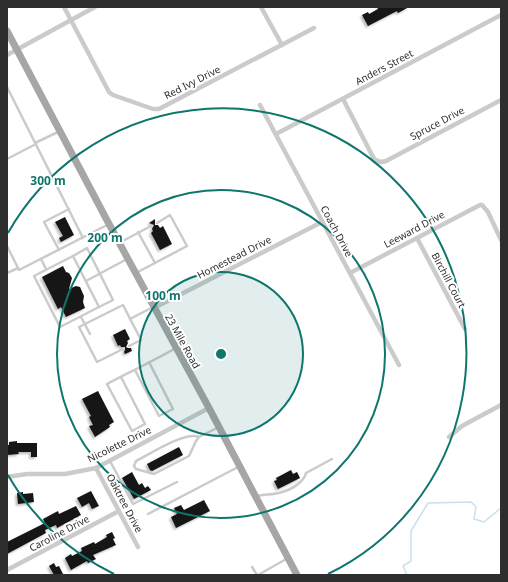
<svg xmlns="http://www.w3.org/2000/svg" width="508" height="582" font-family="'Noto Sans',sans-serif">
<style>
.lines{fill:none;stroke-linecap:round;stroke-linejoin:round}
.stream{stroke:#c6e2ee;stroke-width:1.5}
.building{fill:#151515;filter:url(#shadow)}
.service{stroke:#cbcbcb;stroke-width:2.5}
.minor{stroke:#cbcbcb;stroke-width:4.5}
.primary{stroke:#a6a6a6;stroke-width:7}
.ring{fill:none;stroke:#0f766e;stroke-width:2}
.labels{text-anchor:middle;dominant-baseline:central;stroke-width:4;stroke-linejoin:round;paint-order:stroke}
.street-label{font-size:10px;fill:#2e2e2e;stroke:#fff}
.centre{fill:#0f766e;stroke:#fff;stroke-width:2}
.ring-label{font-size:12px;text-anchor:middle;font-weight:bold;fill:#0f766e;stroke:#fff;stroke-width:4;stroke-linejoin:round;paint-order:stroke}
</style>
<defs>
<filter id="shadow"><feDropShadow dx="-2" dy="2" stdDeviation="1" flood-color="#0004"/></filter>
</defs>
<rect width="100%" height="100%" fill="#fff"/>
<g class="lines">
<polyline class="stream" points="407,575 403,566 411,561 411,531 428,503 471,502 476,507 474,519 484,522 501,508"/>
</g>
<g class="building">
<polygon points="377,7 409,7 398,13 397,11 368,26 362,15 368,12 369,14 378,9"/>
<polygon points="65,217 74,235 61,242 59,238 63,236 55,222"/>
<polygon points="155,219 155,225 158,225 160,228 163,226 172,244 160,250 151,233 153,231 152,229 154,225 149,223"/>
<polygon points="63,266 66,272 69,273 72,278 69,289 76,286 80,287 84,296 83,302 85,308 66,317 61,307 58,309 42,277"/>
<polygon points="125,329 130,339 127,341 128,343 126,347 128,348 131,348 132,351 125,354 124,352 125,350 125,347 121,347 120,345 118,346 113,335"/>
<polygon points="98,391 114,422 109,425 110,427 95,437 89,426 93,425 89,417 91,416 82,399"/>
<polygon points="17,441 17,443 37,443 37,457 31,457 31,452 18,452 19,454 7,455 7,445 9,445 9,442"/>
<polygon points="179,447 183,455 152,471 150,470 147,464"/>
<polygon points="291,470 293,474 297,472 300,478 278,489 274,481 277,480 276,478"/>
<polygon points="132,472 139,485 142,483 145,488 148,486 151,490 134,499 122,478"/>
<polygon points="91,491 99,506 92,509 89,503 82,507 77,498"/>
<polygon points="23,492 23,494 33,493 34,502 18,504 17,493"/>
<polygon points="204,500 210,511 176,528 171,517 177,514 174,508 181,505 184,510"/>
<polygon points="76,506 81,515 57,528 56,525 45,530 46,533 7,554 7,542 45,523 43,519 58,511 59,514"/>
<polygon points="112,532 115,538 113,539 116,545 93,555 96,559 88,563 87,561 71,570 65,558 71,554 72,556 82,551 81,548 94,542 95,544 107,537 106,535"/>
<polygon points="54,563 56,567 59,566 63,574 60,575 54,575 49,566"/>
</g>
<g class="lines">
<g class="service">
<polyline points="7,87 83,238"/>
<polyline points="35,143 58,132"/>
<polyline points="7,159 36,144"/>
<polyline points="138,232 155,263"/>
<polyline points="119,243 151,226"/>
<polyline points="7,246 19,270 109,224"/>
<polyline points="59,250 44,222 69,209"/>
<polygon points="73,256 99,307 60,327 34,276"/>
<polyline points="73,256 87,248 113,300 99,307"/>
<polyline points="41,259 46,269"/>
<polyline points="7,273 18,268"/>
<polyline points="136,273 187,246 170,215 157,223"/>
<polyline points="86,281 127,259"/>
<polyline points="81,317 90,334"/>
<polyline points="130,319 153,307"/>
<polyline points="123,349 97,362 79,327 123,305 141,340 129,346"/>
<polyline points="135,370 159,416 173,409 149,362"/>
<path d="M121 377 145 424 132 431 107 384C130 372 153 361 176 348"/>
<path d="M199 437 196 441 189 456 154 474 136 469 134 466 136 461C150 454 185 431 199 437L219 427"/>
<polyline points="110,461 133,504 177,482"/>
<path d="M257 496C265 494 275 495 282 492 291 490 304 482 306 473L332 459"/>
<polyline points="148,514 240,466"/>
<polyline points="252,567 257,575"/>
<polyline points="258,575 288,558"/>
</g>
<g class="minor">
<polyline points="64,7 109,92 113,95 153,109 159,109 314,28"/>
<polyline points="261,7 282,45"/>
<polyline points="7,55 95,7"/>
<path d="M343 99 373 157C376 162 380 163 386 161L501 100"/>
<polyline points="260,105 399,365"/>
<polyline points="276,134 501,15"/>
<polyline points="417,238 465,329"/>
<polyline points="350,273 480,205 482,205 488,212 501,240"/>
<polyline points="154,308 322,222"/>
<polyline points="449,437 462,426 501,405"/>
<polyline points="96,468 138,547"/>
<polyline points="7,477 27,474 65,474 96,468 209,408"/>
<polyline points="7,570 119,511"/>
</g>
<polyline class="primary" points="7,31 109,224 209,408 297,575"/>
</g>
<circle cx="221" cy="354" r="82" fill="#0f766e" fill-opacity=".12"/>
<g class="ring">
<circle cx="221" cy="354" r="82"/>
<circle cx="221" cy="354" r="164"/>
<path d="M114 574A245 245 0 0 1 8 475M8 233A245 245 0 1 1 328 574"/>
</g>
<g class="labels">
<g class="street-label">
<text transform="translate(384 67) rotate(-28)">Anders Street</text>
<text transform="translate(192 82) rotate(-27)">Red Ivy Drive</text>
<text transform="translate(437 123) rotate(-28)">Spruce Drive</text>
<text transform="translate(414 229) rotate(-28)">Leeward Drive</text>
<text transform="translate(337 231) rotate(62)">Coach Drive</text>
<text transform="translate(234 257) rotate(-27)">Homestead Drive</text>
<text transform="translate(449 280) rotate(62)">Birchill Court</text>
<text transform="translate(183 341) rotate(61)">23 Mile Road</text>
<text transform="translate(119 444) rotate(-26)">Nicolette Drive</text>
<text transform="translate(125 503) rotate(62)">Oaktree Drive</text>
<text transform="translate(59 533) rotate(-28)">Caroline Drive</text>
</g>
</g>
<circle cx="221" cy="354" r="6" class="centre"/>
<g class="ring-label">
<text x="48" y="185">300 m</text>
<text x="105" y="242">200 m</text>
<text x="163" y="300">100 m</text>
</g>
<rect width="508" height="582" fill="none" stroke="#2e2e2e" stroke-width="16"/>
</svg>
